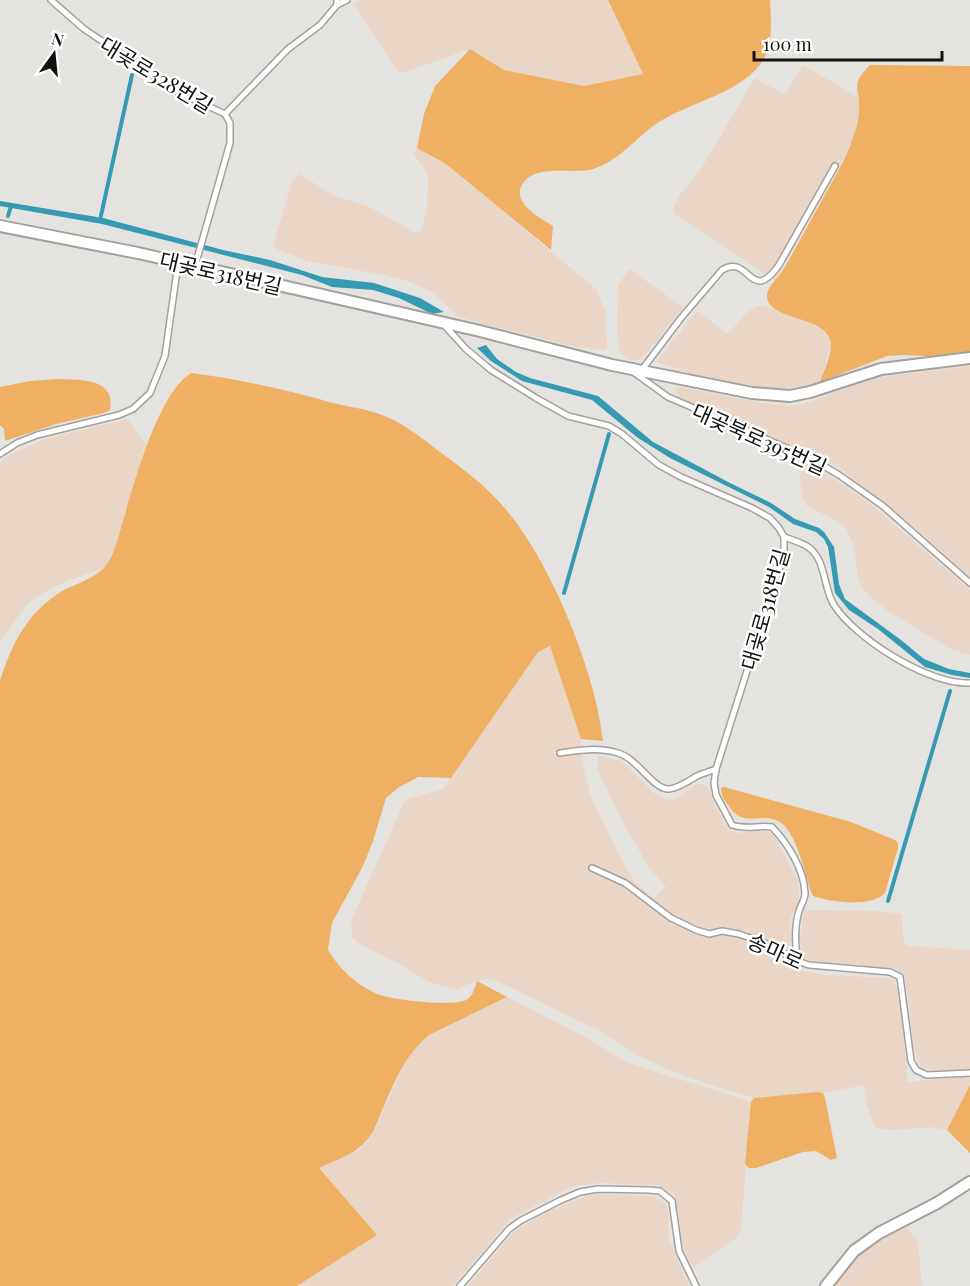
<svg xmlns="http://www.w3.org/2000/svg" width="970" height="1286" font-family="'Playfair Display','Noto Sans KR',serif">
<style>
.industrial{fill:#e9d6c6}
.green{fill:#f0b063}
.water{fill:#369bb2}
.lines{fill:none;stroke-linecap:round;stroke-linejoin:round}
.stream{stroke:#369bb2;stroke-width:4}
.lane-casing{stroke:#a3a09e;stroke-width:8}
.street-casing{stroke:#a3a09e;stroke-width:14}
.lane{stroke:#fff;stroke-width:5}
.street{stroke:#fff;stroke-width:10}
.labels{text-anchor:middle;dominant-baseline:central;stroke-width:5;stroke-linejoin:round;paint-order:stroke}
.street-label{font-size:21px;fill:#131211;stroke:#fff}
</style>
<rect width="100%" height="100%" fill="#e5e3e0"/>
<g class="industrial">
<polygon points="360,0 608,0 644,74 584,86 504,70 470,49 399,74 354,4"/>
<polygon points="803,65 858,97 860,110 855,130 846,154 775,281 674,213 673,208 681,193 701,169 755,78 785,95"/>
<polygon points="417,148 446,164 596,289 605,312 607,346 605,350 573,346 469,320 456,315 435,294 410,282 384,275 307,261 276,249 274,243 292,181 300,174 334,196 368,206 415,233 421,231 427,207 428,181 426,171 413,153"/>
<polygon points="629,269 683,307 650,349 642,358 635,361 629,360 622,355 619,348 617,335 618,285"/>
<polygon points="757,306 765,306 807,321 826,332 831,344 820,382 804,388 769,389 693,374 656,362 697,311 728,334 747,312"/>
<polygon points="970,366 970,578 919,531 842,470 822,458 696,405 679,397 676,392 676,389 680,387 756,402 790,406 803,404 876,378"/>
<polygon points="127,419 146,444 116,545 104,568 62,583 36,597 25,607 0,642 0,463 10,455 45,439"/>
<polygon points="801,460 820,470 868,502 970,590 970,655 952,650 891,613 871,598 862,588 858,577 854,546 846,528 836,520 807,506 803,499 798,465"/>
<polygon points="550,646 581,739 582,762 591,797 619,855 635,882 653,899 666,887 648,866 623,822 598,771 598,756 622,761 654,793 667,800 673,800 697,784 703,784 708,788 722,819 729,830 739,833 763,831 769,832 774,836 797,878 799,893 798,902 790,920 791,964 804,971 824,975 888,978 895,981 900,1006 908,1082 965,1076 970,1077 970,1085 947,1130 930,1127 894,1130 875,1128 867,1105 864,1085 823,1093 754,1098 705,1083 672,1071 639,1056 598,1030 499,982 487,979 477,981 456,989 429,982 399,964 358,943 352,937 351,921 405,800 443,789 538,652"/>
<polygon points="804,910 878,911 902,914 903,936 905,943 910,946 970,950 970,1069 936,1071 920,1067 914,1049 905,977 902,973 892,968 826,963 803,959 800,939"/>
<polygon points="507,997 589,1039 626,1062 751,1102 741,1230 736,1238 693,1268 684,1252 675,1195 659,1185 599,1183 574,1186 510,1219 463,1275 451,1286 297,1286 377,1235 319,1168 358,1151 367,1141 374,1132 406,1060 420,1042 429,1035"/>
<polygon points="599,1194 651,1196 664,1202 668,1208 669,1240 689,1286 468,1286 509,1237 519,1228 549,1211 586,1196"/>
<polygon points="906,1227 918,1241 922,1286 832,1286 856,1257 870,1246"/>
</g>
<g class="green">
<path d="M608 0H770C771 14 772 32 769 46 758 90 693 100 659 122 637 136 620 161 593 169 573 175 537 163 523 183 510 203 540 218 553 226L551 250 446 164 417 148 424 114 435 86 470 49 504 70 584 86 643 74Z"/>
<path d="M870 65 970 66V352L939 357 907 355 887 356 820 382C824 370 832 355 831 343 827 315 769 321 767 297 766 288 778 278 783 270 796 248 808 225 821 202 832 181 846 160 853 137 856 129 859 119 859 110 861 87 848 87 870 65Z"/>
<path d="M191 373C239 379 286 390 333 403 349 407 367 409 382 415 402 422 419 436 436 449 459 466 483 483 502 505 549 557 596 672 603 741L581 739 550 646 538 652 451 778 418 777 398 788 386 798 373 841 363 866 332 923 328 950C339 968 355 984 375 993 388 1000 453 1007 466 1000 473 996 475 988 477 981L507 997 429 1035C400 1058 388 1099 373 1132 357 1155 344 1156 319 1168L377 1235 297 1286H0V681C12 643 28 611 64 590 75 585 97 576 104 568 114 557 119 534 123 521 134 484 158 393 191 373Z"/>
<path d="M57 379C79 380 116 377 110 410L104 413 56 424 5 441 4 429 0 425V387L30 381Z"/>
<path d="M724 787 851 822 895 840 898 843V848L885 893C871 908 831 902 813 896 804 876 798 831 778 821 758 812 744 829 728 805 724 800 721 795 721 788Z"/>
<polygon points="970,1085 970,1153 947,1130"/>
<polygon points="817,1092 823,1093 825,1098 837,1158 831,1160 816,1151 803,1152 756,1168 749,1168 745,1164 751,1102 754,1098"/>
</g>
<g class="water">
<polygon points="0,201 103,218 223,250 270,260 322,277 374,283 420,298 444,312 432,314 399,298 373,290 332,287 302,275 102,224 0,206"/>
<polygon points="486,345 497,359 516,372 530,378 598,396 653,442 730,483 771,503 795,519 819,528 824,532 834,547 839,584 845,599 901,640 924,659 949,669 970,673 970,678 952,675 925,667 878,629 849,610 835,593 828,547 824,539 816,532 793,524 769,507 670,458 638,438 592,400 522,381 491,361 477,348"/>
</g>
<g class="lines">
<g class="stream">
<polyline points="8,216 11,206"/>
<polyline points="100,220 132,75"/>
<polyline points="564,593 609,434"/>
<polyline points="888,901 950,691"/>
</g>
<g class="lane-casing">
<g id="lane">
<polyline points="51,0 84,29 180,93 225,114 230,123 230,143 195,266"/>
<polyline points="337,5 347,0"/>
<polyline points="225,114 288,49 320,25 337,5 337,0"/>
<path d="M445 326 466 349 491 370 536 398 568 416 609 426 622 434 659 465 681 477 752 508 770 518 779 528 784 537V554L716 769 714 783 716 795 732 825C746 830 758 825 772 827 788 844 804 869 805 893 805 901 799 907 798 915 794 930 796 946 797 961"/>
<polyline points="632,371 668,397 812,459 839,475 883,506 970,583"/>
<path d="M641 371 681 318 722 270C750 253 750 306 779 265L835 166"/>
<polyline points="0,454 17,443 37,435 119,415 133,409 150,393 165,356 178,263"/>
<path d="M784 537C791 539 798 542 805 545 827 557 822 586 834 605 856 639 929 685 970 683"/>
<path d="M560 753C581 750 605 746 625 756 639 763 655 790 669 789 680 788 689 780 699 775 704 773 711 771 716 769"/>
<polyline points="592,868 625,883 671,918 696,930 709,934 722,931 739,934 767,944 797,961 809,965 890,972 900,977 911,1061 916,1070 927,1075 970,1073"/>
<polyline points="460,1286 509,1229 520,1221 559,1201 580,1192 598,1189 649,1190 660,1191 672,1201 679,1251 696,1286"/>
</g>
</g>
<g class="street-casing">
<g id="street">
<polyline points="0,226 138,253 480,331 612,365 752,393 790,396 810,392 881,369 970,358"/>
<polyline points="826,1286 854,1251 879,1233 937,1203 970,1182"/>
</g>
</g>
<use href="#lane" class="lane"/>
<use href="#street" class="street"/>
</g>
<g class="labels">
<g class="street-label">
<text transform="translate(157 74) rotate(31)">대곶로328번길</text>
<text transform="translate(221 272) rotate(13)">대곶로318번길</text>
<text transform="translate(760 438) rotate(24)">대곶북로395번길</text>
<text transform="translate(764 609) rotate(-74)">대곶로318번길</text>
<text transform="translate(776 950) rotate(24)">송마로</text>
</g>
</g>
<g transform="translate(54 54) rotate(15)" stroke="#ffffff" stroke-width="4.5" paint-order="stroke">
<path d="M0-4.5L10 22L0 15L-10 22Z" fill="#131211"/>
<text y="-9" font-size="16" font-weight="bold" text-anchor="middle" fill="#131211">N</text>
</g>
<path d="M754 51v9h188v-9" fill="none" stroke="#131211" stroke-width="3"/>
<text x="763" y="51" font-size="18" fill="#131211" stroke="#ffffff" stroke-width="4.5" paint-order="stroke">100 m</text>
</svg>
